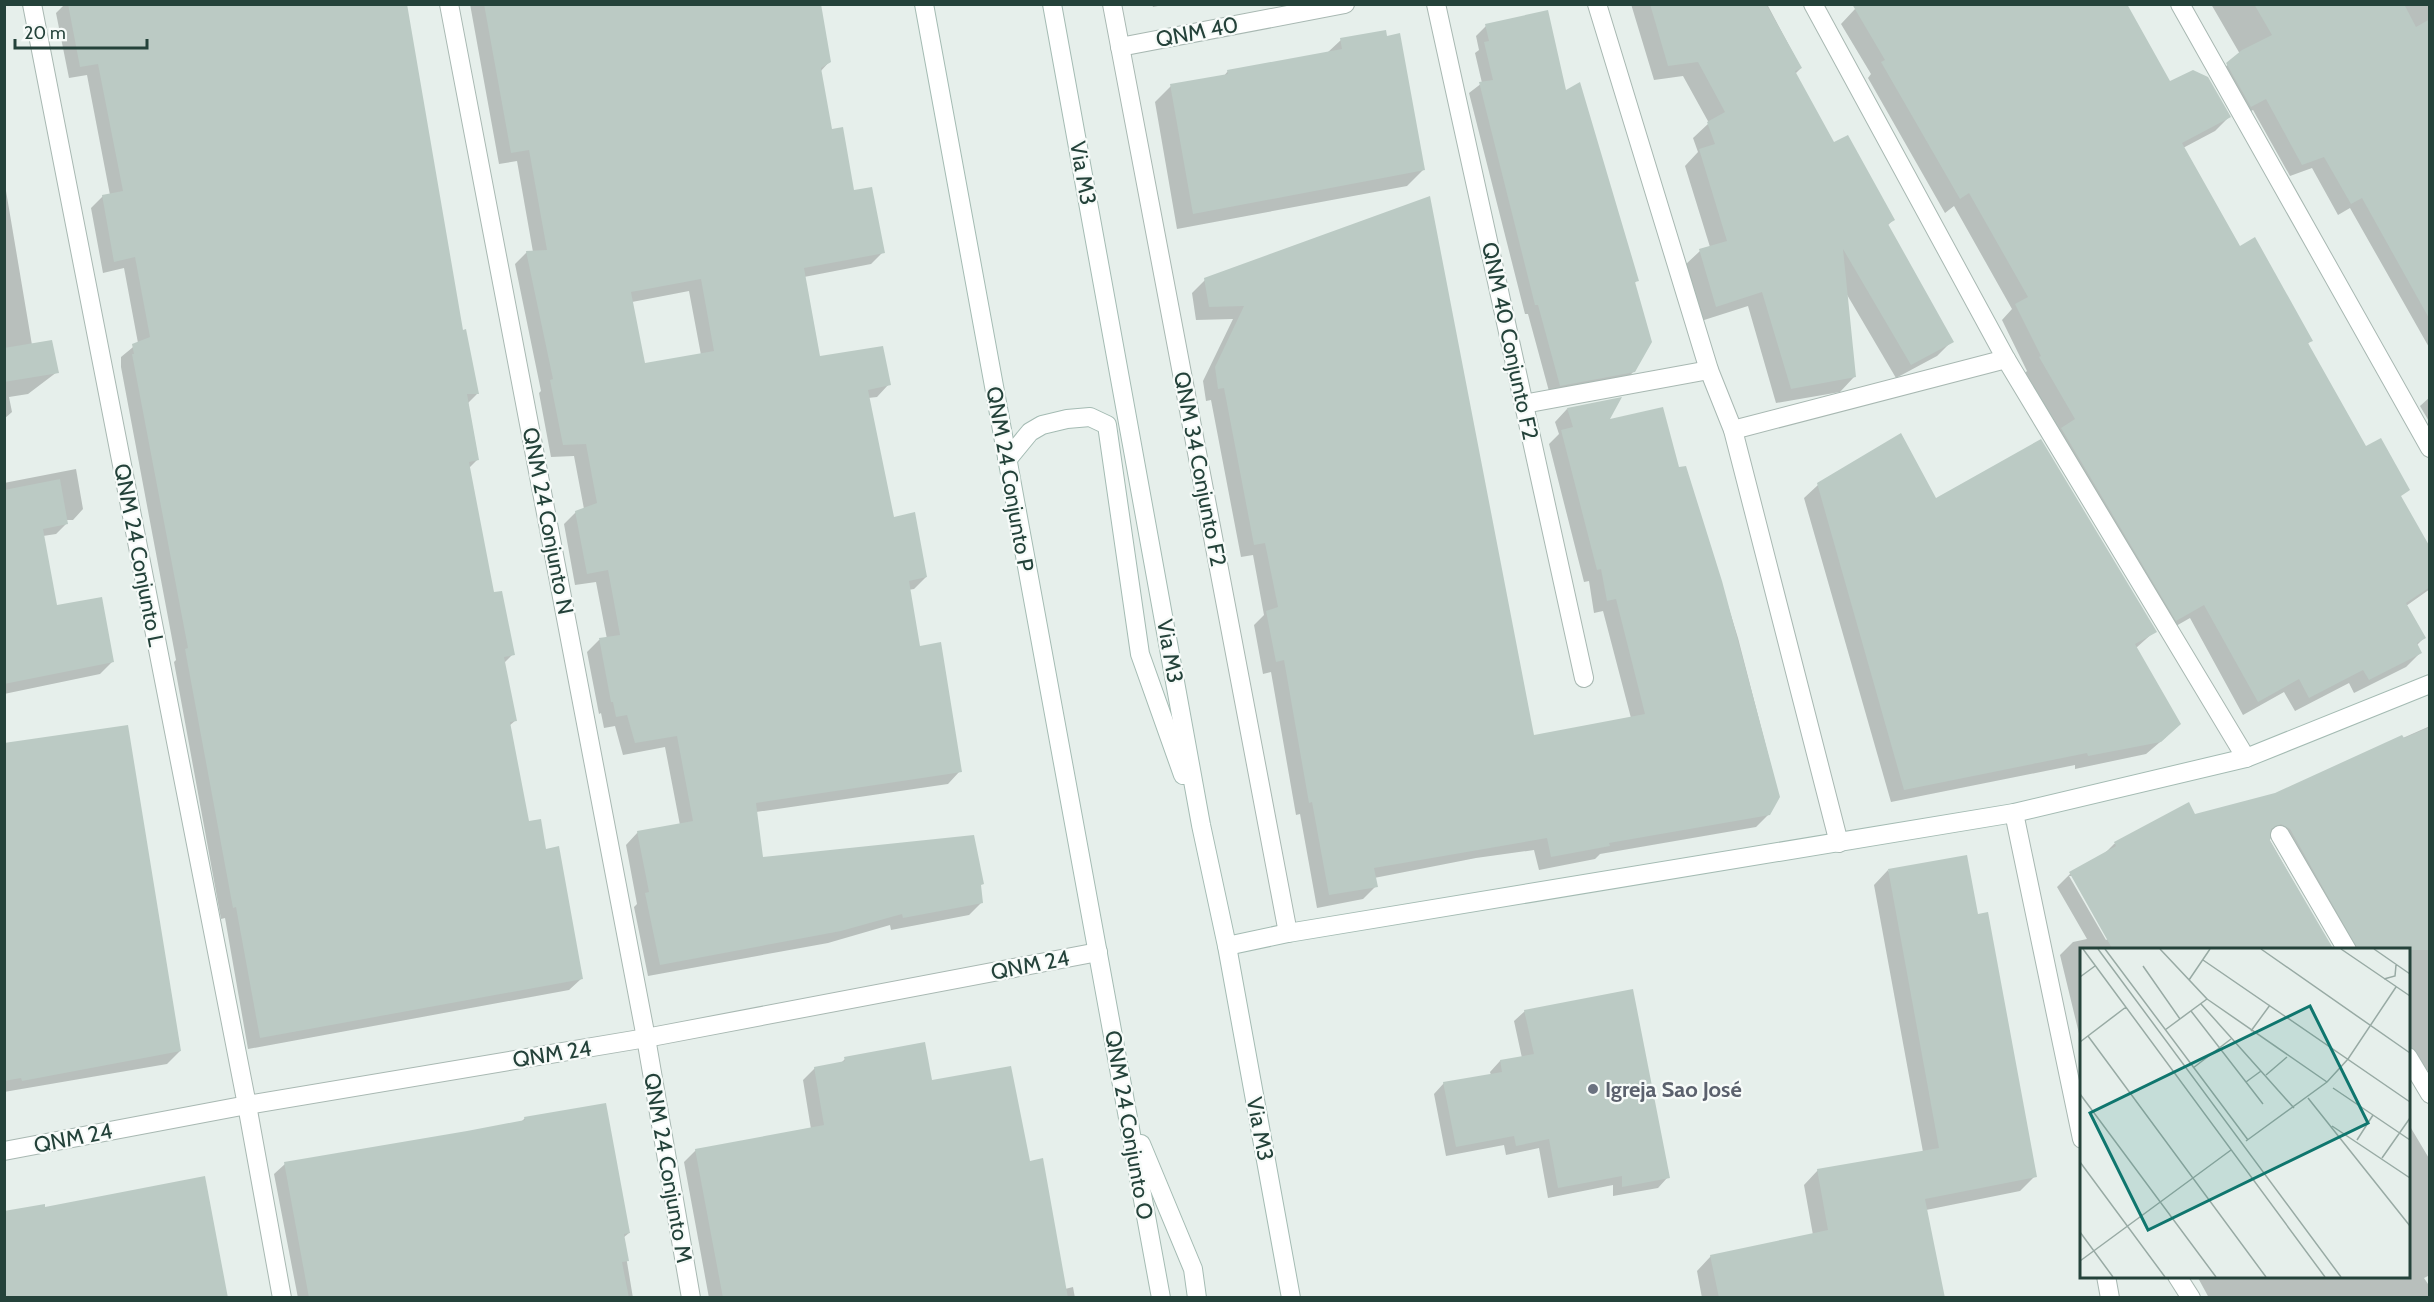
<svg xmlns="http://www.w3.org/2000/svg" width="2434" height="1302" font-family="Cabin,sans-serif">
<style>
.shadow{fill:#0003;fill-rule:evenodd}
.building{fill:#bbcac4;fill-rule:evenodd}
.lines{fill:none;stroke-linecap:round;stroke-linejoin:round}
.street-casing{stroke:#a8b8b2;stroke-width:20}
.secondary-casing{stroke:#a4bbb3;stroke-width:20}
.street{stroke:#fff;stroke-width:18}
.secondary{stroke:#fff;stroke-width:18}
.worship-dot{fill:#6b7280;stroke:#f7fbf9;stroke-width:2}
.labels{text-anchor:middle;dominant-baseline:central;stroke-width:4.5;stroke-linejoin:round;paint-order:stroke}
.street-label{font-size:22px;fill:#24423a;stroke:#f7fbf9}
.worship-label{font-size:22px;font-weight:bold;fill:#5b616d;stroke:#f7fbf9;text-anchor:start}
.inset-road{fill:none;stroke:#98aaa4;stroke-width:1.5}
.view{fill:#0f766e;fill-opacity:0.15;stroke:#0f766e;stroke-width:3}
.inset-edge{fill:none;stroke:#24423a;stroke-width:3}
</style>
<rect width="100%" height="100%" fill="#e6efeb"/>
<g class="shadow">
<polygon points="65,4 406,4 462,331 477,394 468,403 478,459 469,468 493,594 513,654 504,663 516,720 509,726 528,822 544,850 581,979 569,990 248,1049 225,918 221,919 174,662 176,660 121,367 121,357 138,343 124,268 103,273 91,208 103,196 110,195 87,75 69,78 56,13"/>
<path d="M470 4H820L830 61 820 72 830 130 853 192 883 252 871 264 804 277 819 358 889 384 877 397 868 398 893 519 926 577 914 589 908 590 918 648 960 771 948 784 756 812 762 859 979 886 981 903 969 915 891 930 890 925 828 943 648 976 634 907 637 904 626 845 638 832 680 825 665 747 623 755 615 726 604 728 601 713 599 714 587 652 599 640 607 639 596 582 575 585 564 524 576 512 584 509 574 456 551 457 539 393 541 391 515 264 527 252H533L517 161 499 164ZM689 291 701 355 643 365 632 302Z"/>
<polygon points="1152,4 1168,4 1153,7"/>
<polygon points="1631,4 1767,4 1801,68 1795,74 1834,144 1894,219 1887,226 1952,341 1937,356 1896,378 1846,293 1854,377 1840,392 1776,403 1748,306 1701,321 1685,265 1700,251 1710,247 1685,166 1698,152 1693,138 1709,123 1683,76 1654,80"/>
<polygon points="2211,4 2430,4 2430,349 2350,208 2338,215 2312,168 2290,176 2253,110 2239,117 2215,76 2240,54"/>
<polygon points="1855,9 2169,83 2229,117 2215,131 2183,148 2240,248 2311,340 2307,345 2365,448 2399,497 2430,569 2430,589 2406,606 2424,638 2416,646 2420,653 2406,667 2354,693 2349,683 2295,711 2284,692 2243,715 2190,618 2162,634 2059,431 2025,373 2027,371 2002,320 2012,309 1954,206 1945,213 1868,78 1871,74 1841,24"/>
<polygon points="1486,26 1565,93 1637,280 1634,284 1634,371 1624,382 1550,395 1528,314 1525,314 1469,93 1482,83 1475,53 1479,50 1476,36"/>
<polygon points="1341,40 1423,170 1407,186 1177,229 1155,102 1171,86 1223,77 1228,71 1327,53"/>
<polygon points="4,179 32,345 57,372 28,394 9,397 12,412 4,419"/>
<polygon points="1429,198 1532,737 1631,718 1603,611 1594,613 1589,581 1584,582 1549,444 1559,434 1555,422 1567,409 1607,421 1678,469 1685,467 1738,638 1779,797 1769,814 1756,827 1600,854 1595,859 1539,870 1534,850 1476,858 1374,878 1376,886 1363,899 1317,908 1300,814 1296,815 1271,672 1263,674 1254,625 1264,615 1253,555 1241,557 1211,400 1206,401 1203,381 1233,319 1196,320 1192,293 1205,280"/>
<polygon points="2430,397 2430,423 2420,406"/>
<polygon points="76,469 83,509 73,520 65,520 66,524 56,534 43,536 4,556 4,483"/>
<polygon points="1818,485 1935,500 2155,631 2136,648 2166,737 2146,754 2075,769 2075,765 1891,802 1804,498"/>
<polygon points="4,614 113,661 100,674 4,694"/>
<path d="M2430 726V1069L2413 1078 2408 1071V950H2339L2277 842 2268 837 2332 950H2082V1046L2060 955 2073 942 2087 939 2057 887 2070 874 2102 856 2114 844 2188 804 2194 816 2276 794ZM2069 876H2073L2108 939 2106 940Z"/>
<polygon points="4,745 180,1051 167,1064 4,1092"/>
<polygon points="1888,870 2035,1176 2020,1191 1926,1210 1943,1298 1702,1298 1697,1271 1711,1256 1813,1235 1804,1185 1818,1170 1923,1152 1874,885"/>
<polygon points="1525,1011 1668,1177 1658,1188 1613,1196 1613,1185 1548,1198 1539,1148 1506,1155 1504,1145 1446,1156 1434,1094 1444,1083 1491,1075 1490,1072 1500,1061 1522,1058 1514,1021"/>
<polygon points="845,1059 931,1081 1028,1162 1065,1289 1073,1287 1075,1298 709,1298 684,1162 696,1150 811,1129 803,1080 815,1068 841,1063"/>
<polygon points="525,1118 629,1233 623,1238 633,1298 298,1298 274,1174 285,1164 520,1123"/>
<polygon points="2408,1123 2430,1160 2430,1275 2424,1278 2430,1287 2430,1298 2209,1298 2197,1276 2408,1276"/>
</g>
<g class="building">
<polygon points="68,4 407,4 463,330 466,329 479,394 467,394 479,460 469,462 494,592 502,591 515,655 504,657 517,721 510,722 529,821 541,819 546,849 559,846 583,979 260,1038 236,907 233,908 185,649 188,648 132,354 134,354 132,344 150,337 135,257 114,262 102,195 123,191 98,64 80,67"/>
<path d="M484 4H821L831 62 821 68 832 129 843 127 854 190 872 187 885 253 804 268 820 356 883 346 891 385 868 390 894 517 915 512 927 577 909 581 920 646 941 642 962 772 756 803 763 857 974 835 984 884 981 885 983 903 903 918 902 914 841 931 660 965 645 893 649 892 637 831 693 821 677 736 635 743 627 715 616 717 613 702H611L599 638 620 635 608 570 587 574 575 511 597 503 586 444 563 445 550 380 553 379 526 251 547 250 529 150 511 153ZM701 279 714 351 645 363 631 292Z"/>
<polygon points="1650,4 1766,4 1802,68 1795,71 1834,142 1848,135 1895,220 1888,224 1954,342 1911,365 1843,249 1856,377 1791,389 1762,292 1716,307 1699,249 1727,241 1699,149 1715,144 1707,122 1725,112 1698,62 1668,66"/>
<polygon points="1852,4 2127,4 2170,81 2193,70 2208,77 2231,117 2182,143 2240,246 2255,237 2313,341 2308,343 2366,446 2381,438 2410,490 2401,496 2430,547 2430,587 2406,603 2426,638 2417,643 2422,653 2369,680 2363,670 2309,698 2299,679 2258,702 2204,605 2176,621 2061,428 2075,419 2039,357 2041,356 2015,304 2028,297 1969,193 1960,199 1881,62 1885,60"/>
<polygon points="2254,4 2404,4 2416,27 2430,19 2430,320 2362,198 2351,204 2324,157 2302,165 2266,99 2251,107 2226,63 2242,50 2272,35"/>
<polygon points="1548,10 1566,90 1580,82 1639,281 1635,282 1652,342 1635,372 1560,386 1538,305 1535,305 1479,82 1493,80 1484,42 1489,41 1485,24"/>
<polygon points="1386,30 1387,36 1400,33 1425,170 1193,214 1170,84 1228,74 1227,70 1342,49 1340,38"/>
<polygon points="1430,196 1534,735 1645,714 1616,599 1607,601 1601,569 1597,570 1561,430 1573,427 1567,408 1622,397 1610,419 1663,407 1679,467 1686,466 1722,581 1780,797 1770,815 1609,843 1610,846 1551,857 1547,838 1374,868 1378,887 1329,895 1312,802 1309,803 1284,660 1276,662 1266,611 1278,607 1265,543 1254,545 1224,388 1218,389 1215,367 1244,306 1209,307 1204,278"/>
<polygon points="52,340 59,373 4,382 4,348"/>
<polygon points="1901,433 1936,498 2041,439 2157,632 2135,644 2181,724 2161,742 2088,756 2087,753 1904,790 1817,483"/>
<polygon points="60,479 68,524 43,529 57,605 102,597 114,662 4,684 4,490"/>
<polygon points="128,725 181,1051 22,1081 21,1078 4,1081 4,743"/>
<polygon points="2430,727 2430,950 2358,950 2290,829 2281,824 2271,829 2270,841 2334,950 2113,950 2069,872 2116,846 2114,842 2189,802 2195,814 2275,793 2402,735 2404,738"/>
<polygon points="1967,855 1978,914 1988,912 2037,1177 1925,1199 1945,1298 1719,1298 1710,1255 1828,1230 1817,1169 1939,1148 1888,869"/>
<polygon points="1633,989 1670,1178 1622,1187 1622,1176 1558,1188 1549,1139 1516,1146 1514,1136 1456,1147 1443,1082 1502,1072 1500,1060 1534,1054 1524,1010"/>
<polygon points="925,1042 932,1080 1011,1066 1030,1161 1043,1158 1068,1298 723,1298 695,1149 824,1125 814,1067 845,1061 844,1057"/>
<polygon points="606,1103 630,1233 624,1234 629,1261 622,1262 629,1298 309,1298 284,1162 467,1131 525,1120 524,1117"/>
<polygon points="205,1176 228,1298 4,1298 4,1211 45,1204 45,1207"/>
</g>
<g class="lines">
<g class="street-casing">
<g id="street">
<polyline points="32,4 247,1105 282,1298"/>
<polyline points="449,4 646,1038 691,1298"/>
<polyline points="1112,4 1288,933"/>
<polyline points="1436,4 1584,678"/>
<polyline points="1597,4 1709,370 1733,430 1839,843"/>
<polyline points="1813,4 2006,359 2246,758"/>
<polyline points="2180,4 2430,448"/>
<polyline points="1120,47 1345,4"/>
<polyline points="1524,404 1709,370"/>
<polyline points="1733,430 2006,359"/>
<polyline points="2014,813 2082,1139"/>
<polyline points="2280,835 2347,950"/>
<polyline points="2408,1057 2430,1094"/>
<polyline points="4,1151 247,1105 646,1038 1098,952"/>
<polyline points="2106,1276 2110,1298"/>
<polyline points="2177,1276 2191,1298"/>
</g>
</g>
<g class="secondary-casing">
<g id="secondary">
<polyline points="924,4 1161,1298"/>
<polyline points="1052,4 1201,825 1227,946 1291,1298"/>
<polyline points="1007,460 1030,432 1042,425 1067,419 1090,417 1107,425 1140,654 1183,775"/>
<polyline points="1227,946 1288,933 2014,813 2246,758 2430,684"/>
<polyline points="1141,1144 1193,1269 1197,1298"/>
</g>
</g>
<use href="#street" class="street"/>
<use href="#secondary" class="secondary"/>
</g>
<circle class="worship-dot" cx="1593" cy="1089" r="6"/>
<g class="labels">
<g class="street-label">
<text transform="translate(1197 32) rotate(-11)">QNM 40</text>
<text transform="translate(1083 173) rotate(80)">Via M3</text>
<text transform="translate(1510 341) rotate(78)">QNM 40 Conjunto F2</text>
<text transform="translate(1200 469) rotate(79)">QNM 34 Conjunto F2</text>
<text transform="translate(1010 479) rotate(80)">QNM 24 Conjunto P</text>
<text transform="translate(548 521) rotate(79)">QNM 24 Conjunto N</text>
<text transform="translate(139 555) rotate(79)">QNM 24 Conjunto L</text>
<text transform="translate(1170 651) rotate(80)">Via M3</text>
<text transform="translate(1030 965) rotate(-11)">QNM 24</text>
<text transform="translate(552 1054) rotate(-9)">QNM 24</text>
<text transform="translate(1129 1125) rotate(80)">QNM 24 Conjunto O</text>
<text transform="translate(1260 1129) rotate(79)">Via M3</text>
<text transform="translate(73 1138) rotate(-11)">QNM 24</text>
<text transform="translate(668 1168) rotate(80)">QNM 24 Conjunto M</text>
</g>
<g class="worship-label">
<text x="1605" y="1089">Igreja Sao José</text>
</g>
</g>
<g transform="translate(2080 948)">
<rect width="330" height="330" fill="#e6efeb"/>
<path class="inset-road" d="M3 1 245 329M18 1 261 329M25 1 168 192M80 1 127 51 85 82M181 1 330 105M261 1 330 48M294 1 330 26M123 12 330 154M63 18 100 71M0 29 15 18M304 31 315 28 316 17M109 32 130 1M127 51 247 134M121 56 214 160M111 63 183 156M171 83 190 57M8 88 186 329M0 94 46 59M113 120 151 91M186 127 207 109M166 134 181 123M253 140 330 192M0 146 136 329M228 150 330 278M252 178 330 230M277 192 293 167M166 193 247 134 268 111 316 39M302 210 330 170M0 214 85 329M0 284 33 329M0 313 151 202"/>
<path class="view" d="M230 58 288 175 68 282 10 165Z"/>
<rect width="330" height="330" class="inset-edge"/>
</g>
<rect width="2434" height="1302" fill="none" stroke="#24423a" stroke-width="12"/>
<path d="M15 39v9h132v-9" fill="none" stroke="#24423a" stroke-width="3"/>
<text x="24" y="39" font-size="18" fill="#24423a" stroke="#f7fbf9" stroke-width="4.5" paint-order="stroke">20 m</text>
</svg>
